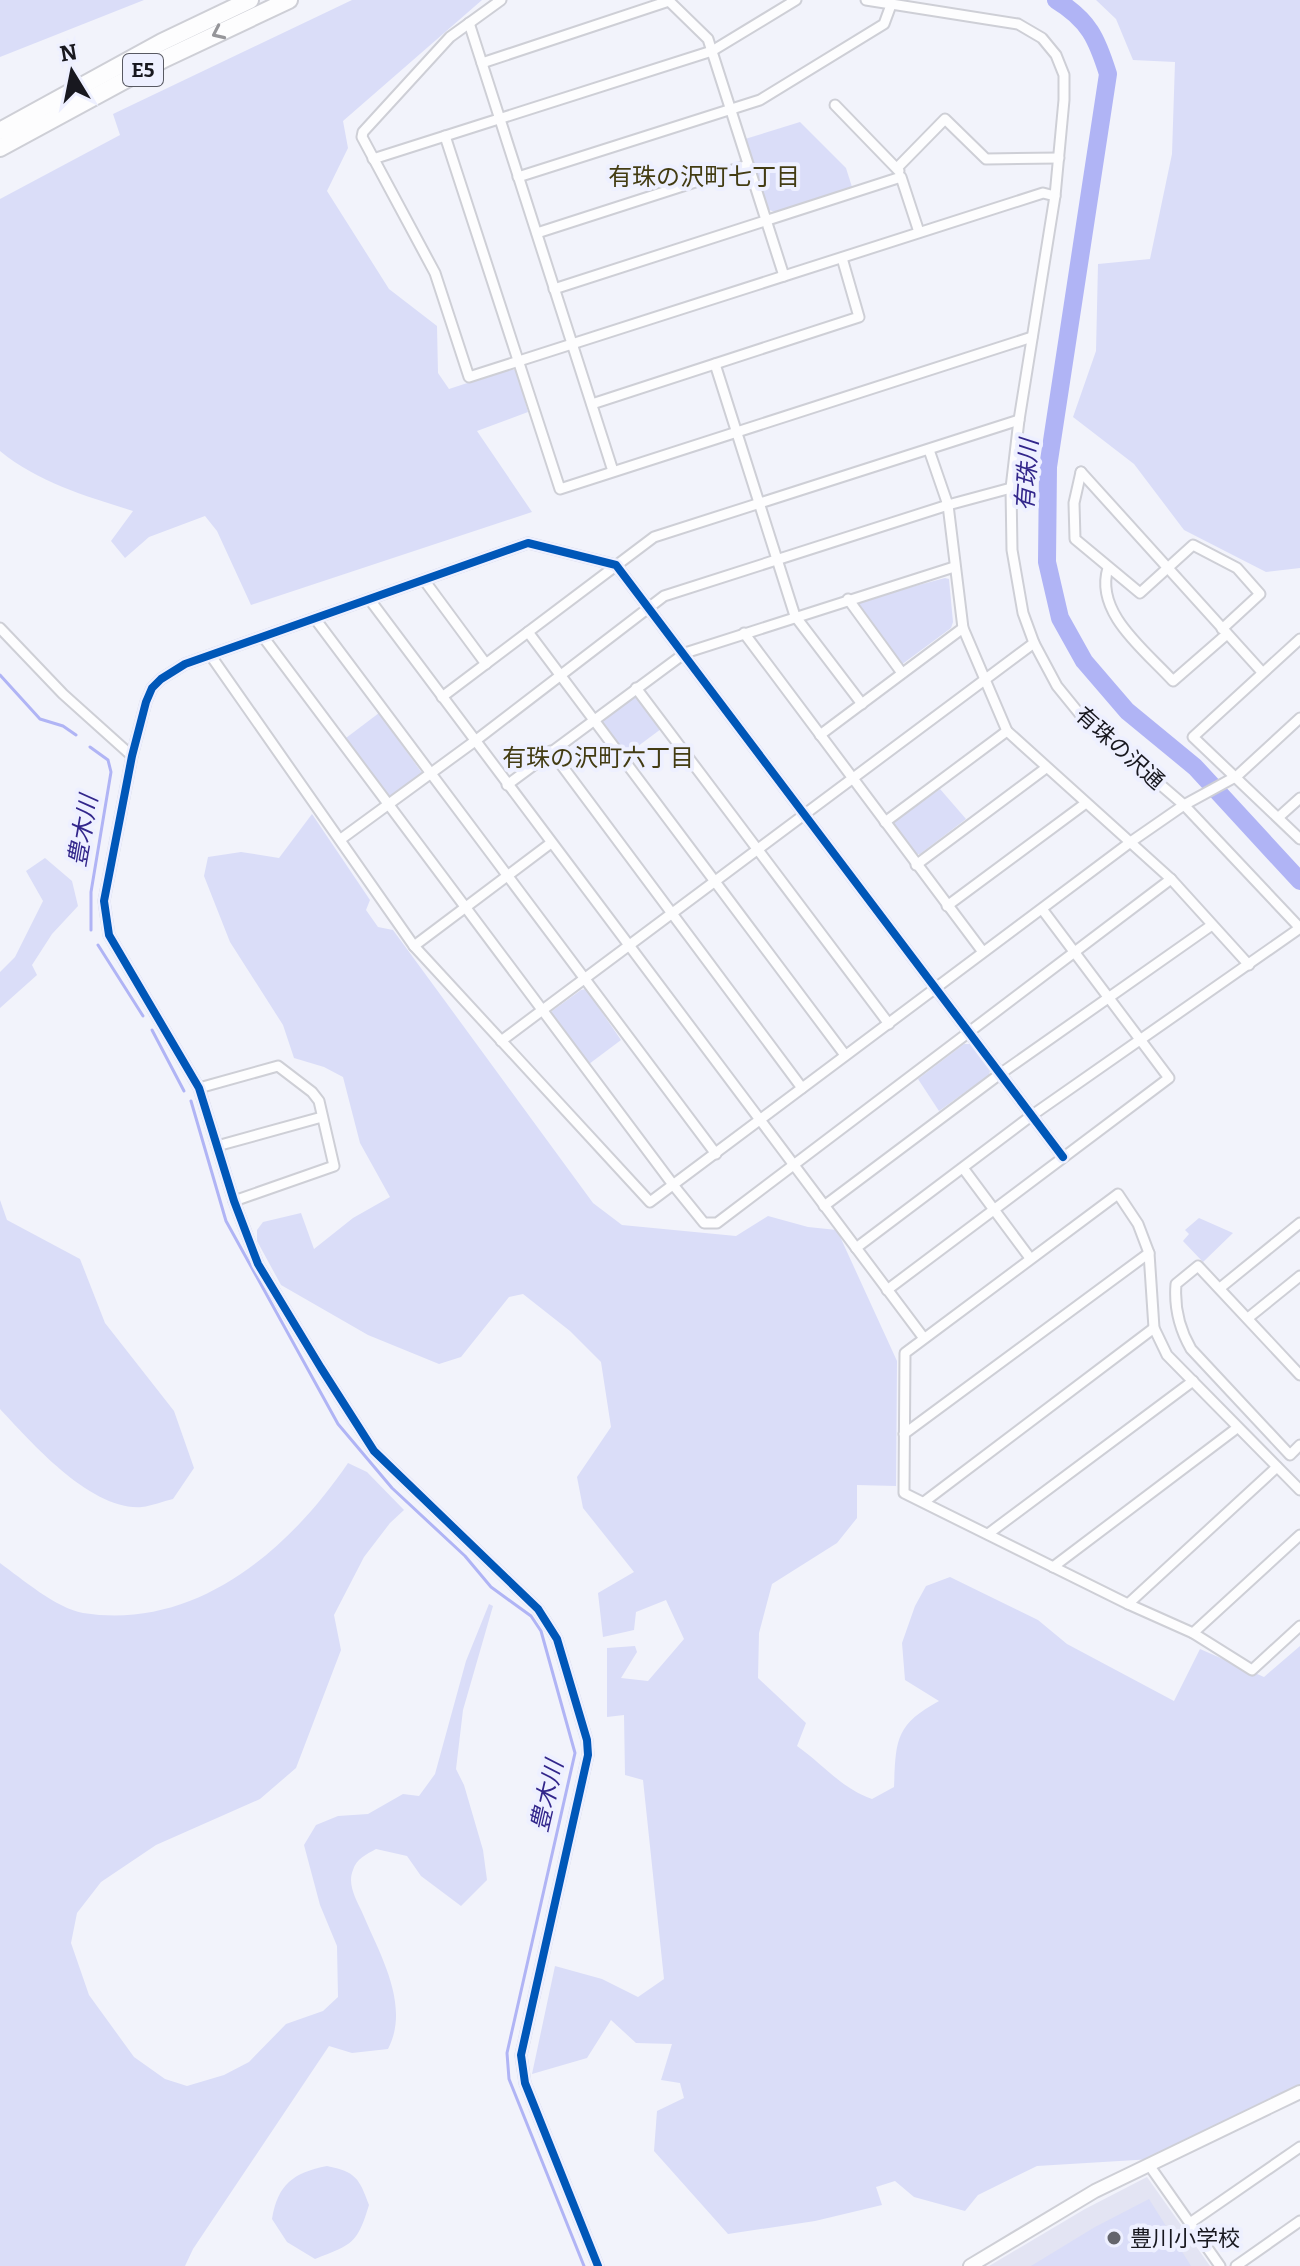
<svg xmlns="http://www.w3.org/2000/svg" width="1300" height="2266" font-family="Bitter,'Noto Sans JP',serif">
<style>
.built{fill:#e3e4f3}
.green{fill:#daddf8}
.lines{fill:none;stroke-linecap:round;stroke-linejoin:round}
.stream{stroke:#b0b4f5;stroke-width:3}
.river{stroke:#b0b4f5;stroke-width:18}
.street-casing{stroke:#cecfd6;stroke-width:13}
.secondary-casing{stroke:#cecfd6;stroke-width:16}
.highway-casing{stroke:#cecfd6;stroke-width:20}
.street{stroke:#fdfdfe;stroke-width:9}
.secondary{stroke:#fdfdfe;stroke-width:12}
.highway{stroke:#fdfdfe;stroke-width:16}
.cycleway-casing{stroke:#eef0ff;stroke-width:13}
.cycleway{stroke:#0057b8;stroke-width:8}
.oneway{stroke:#96969a}
.poi-dot{fill:#64656c;stroke:#eef0ff;stroke-width:3}
.labels{text-anchor:middle;dominant-baseline:central;stroke-width:8;stroke-linejoin:round;paint-order:stroke}
.shield{fill:#eef0ff;stroke:#585962;stroke-width:2}
.shield-label{font-size:20px;font-weight:bold;fill:#18181f}
.street-label{font-size:22px;fill:#18181f;stroke:#eef0ff}
.poi-label{font-size:22px;fill:#18181f;stroke:#eef0ff;text-anchor:start}
.neighbourhood-label{font-size:24px;fill:#433c13;stroke:#eef0ff}
.water-label{font-size:24px;font-style:italic;fill:#32268b;stroke:#eef0ff}
</style>
<rect width="100%" height="100%" fill="#f2f3fb"/>
<polygon class="built" points="1147,2177 1210,2266 989,2266 1085,2209"/>
<g class="green">
<polygon points="0,0 144,0 0,57"/>
<path d="M352 0H482L343 121 348 148 327 191 389 289 437 326 438 373 449 389 510 369 516 370 528 412 477 431 532 512 251 605 217 531 205 516 149 537 125 558 111 541 133 511C86 496 39 483 0 451V199L120 135 113 114Z"/>
<polygon points="1096,0 1300,0 1300,568 1266,572 1184,530 1134,464 1073,417 1096,351 1098,264 1150,259 1172,154 1175,62 1133,60 1116,19"/>
<polygon points="800,122 846,168 852,187 779,213 769,210 745,139"/>
<polygon points="945,578 949,579 953,622 951,628 901,665 857,606 859,601"/>
<polygon points="631,696 636,697 661,729 626,755 601,722 602,718"/>
<polygon points="379,713 422,773 389,797 346,738"/>
<polygon points="940,789 966,819 920,854 915,854 894,826 895,821"/>
<path d="M312 814 370 900 366 910 378 927 393 930 593 1203 622 1225 736 1236 768 1216 808 1227 837 1230 897 1361 896 1486 857 1485V1518L837 1543 772 1584 759 1633 758 1678 806 1723 797 1746C824 1765 841 1788 872 1799L894 1787C896 1740 895 1725 939 1701L905 1680 902 1643 915 1606 926 1586 950 1577 1038 1620 1067 1644 1174 1701 1200 1649 1264 1677 1300 1646V2088L1169 2158 1037 2166 978 2195 965 2211 914 2197 895 2181 876 2187 882 2205 815 2221 728 2234 654 2151 657 2111 684 2098 680 2083 661 2080 672 2044 636 2043 611 2020 587 2058 532 2074 555 1966 602 1979 638 1997 664 1979 643 1780 625 1775 624 1715 607 1717V1648L635 1646 637 1652 621 1678 648 1681 684 1639 666 1600 636 1612 634 1630 603 1637 598 1593 634 1572 583 1508 577 1477 611 1427 601 1362 570 1331 523 1294 509 1297 461 1357 439 1364 368 1335 281 1285 257 1241V1230L263 1222 301 1213 314 1249 353 1218 390 1197 360 1143 343 1077 324 1067 294 1058 283 1025 230 942 204 876 208 857 241 852 279 858Z"/>
<polygon points="45,858 72,881 78,906 52,934 32,965 37,975 0,1008 0,972 15,957 43,901 26,871"/>
<polygon points="586,989 621,1040 589,1064 552,1014 552,1011 581,990"/>
<polygon points="964,1044 970,1044 990,1071 989,1075 939,1111 918,1079"/>
<path d="M0 1200 7 1220 80 1259 105 1323 174 1411 194 1468 173 1499C163 1501 152 1506 142 1507 91 1511 32 1443 0 1409Z"/>
<polygon points="1199,1218 1233,1233 1203,1262 1183,1241 1189,1234 1185,1230"/>
<path d="M348 1463 367 1472 404 1510 390 1523 364 1557 334 1615 341 1650 296 1768 260 1799 156 1845 101 1882 77 1913 71 1943 89 1995 134 2057 165 2079 187 2086 224 2075 249 2062 286 2024 323 2011 338 1997 337 1946 320 1905 304 1845 316 1825 338 1816 368 1814 403 1794 419 1796 435 1774 466 1661 489 1604 493 1606 463 1710 456 1769 464 1785 483 1850 487 1880 461 1906 421 1876 407 1856 376 1849C367 1854 356 1859 353 1870 347 1884 356 1899 362 1912 379 1953 411 2005 388 2049L352 2053 329 2046 193 2249 185 2266H0V1563C22 1579 56 1608 83 1613 196 1631 289 1550 348 1463Z"/>
<path d="M327 2166C356 2172 359 2178 369 2205 357 2244 353 2244 315 2259L287 2242 272 2219C278 2184 293 2173 327 2166Z"/>
<polygon points="1149,2199 1191,2266 1031,2266 1095,2227"/>
</g>
<g class="lines">
<g class="stream">
<polyline points="0,675 40,719 63,726 76,735"/>
<polyline points="90,747 108,760 111,772 91,892 91,930"/>
<polyline points="98,945 143,1016"/>
<polyline points="152,1030 184,1091"/>
<polyline points="191,1101 226,1221 338,1424 392,1488 465,1556 491,1587 531,1616 541,1631 575,1753 507,2053 509,2079 584,2266"/>
</g>
<path class="river" d="M1056 0C1089 20 1097 39 1108 74L1048 467 1047 562 1060 618 1084 661 1127 711 1195 767 1300 881"/>
<g class="street-casing">
<g id="street">
<polyline points="501,0 450,37 363,132 362,137 435,273 469,377 1043,193 1055,196"/>
<polyline points="668,0 708,39 784,276"/>
<polyline points="866,0 1018,24 1042,38 1056,55 1064,75 1064,100 1055,196 1019,420 1011,488 1012,550 1023,613 1034,643 1057,686 1083,718 1184,805 1300,928"/>
<polyline points="469,23 613,471"/>
<polyline points="482,63 669,1"/>
<polyline points="835,105 899,171"/>
<polyline points="445,136 560,489 1032,337"/>
<polyline points="373,159 712,51 796,0"/>
<polyline points="898,167 945,119 986,159 1059,158"/>
<polyline points="518,177 760,100 884,24 891,5"/>
<polyline points="537,233 748,165"/>
<polyline points="554,289 901,177 919,232"/>
<polyline points="715,364 795,616 862,704"/>
<polyline points="592,404 859,317 842,258"/>
<polyline points="929,450 948,505 963,628 1007,731 1171,879 1249,965"/>
<polyline points="1081,472 1074,503 1075,539 1140,593 1193,545 1237,568 1260,594 1222,629"/>
<polyline points="1081,472 1262,672"/>
<path d="M1108 568C1094 613 1146 651 1173 681L1227 634"/>
<polyline points="424,580 486,664"/>
<polyline points="848,599 902,673"/>
<polyline points="370,600 923,1337"/>
<polyline points="316,620 716,1154"/>
<polyline points="0,628 63,694 132,756"/>
<polyline points="528,632 845,1055"/>
<polyline points="744,633 983,952"/>
<polyline points="264,638 674,1186 704,1223 717,1223 1171,879"/>
<polyline points="1300,639 1193,737 1300,839"/>
<polyline points="211,656 414,946 650,1202 1132,841 1184,805 1237,776 1300,718"/>
<polyline points="636,688 889,1024"/>
<polyline points="442,697 654,537 1019,420"/>
<polyline points="820,735 963,628"/>
<polyline points="551,751 802,1088"/>
<polyline points="507,785 685,653 954,567"/>
<polyline points="1280,816 1300,798"/>
<polyline points="885,822 1007,731"/>
<polyline points="341,839 475,741 664,596 948,505 1011,488"/>
<polyline points="916,865 1046,768"/>
<polyline points="947,906 1086,803"/>
<polyline points="414,946 551,843"/>
<polyline points="501,1041 1034,643"/>
<polyline points="199,1088 278,1066 312,1092 319,1101 334,1166 234,1201"/>
<polyline points="217,1146 322,1117"/>
<polyline points="963,1168 1030,1258"/>
<polyline points="824,1206 1000,1074 1212,925"/>
<polyline points="856,1248 1031,1116 1300,928"/>
<polyline points="1220,1288 1300,1223"/>
<polyline points="887,1290 1169,1078 1042,909"/>
<polyline points="1248,1318 1300,1276"/>
<path d="M1300 1375 1198 1266 1176 1284C1174 1308 1179 1328 1191 1349L1290 1455 1300 1445"/>
<polyline points="904,1434 1149,1253"/>
<polyline points="1300,1490 1167,1355 1154,1328 1149,1253 1138,1224 1118,1194 905,1353 904,1493 1128,1604 1193,1633 1252,1670 1300,1626"/>
<polyline points="924,1502 1154,1328"/>
<polyline points="988,1534 1193,1381"/>
<polyline points="1053,1567 1237,1428"/>
<polyline points="1128,1604 1277,1467"/>
<polyline points="1193,1633 1300,1535"/>
<polyline points="1149,2165 1220,2266"/>
<polyline points="1190,2223 1300,2147"/>
<polyline points="598,2266 525,2083 521,2055 588,1755 587,1740 557,1639 538,1609 374,1451 321,1368 258,1264 234,1201 199,1088 109,935 104,901 132,756 146,702 152,688 161,679 185,664 528,543 616,565 1063,1157"/>
<polyline points="1236,2266 1300,2221"/>
</g>
</g>
<g class="secondary-casing">
<polyline id="secondary" points="970,2266 1095,2191 1300,2092"/>
</g>
<g class="highway-casing">
<g id="highway">
<polyline points="0,131 162,42 250,0"/>
<polyline points="0,148 164,59 289,0"/>
</g>
</g>
<use href="#street" class="street"/>
<use href="#secondary" class="secondary"/>
<use href="#highway" class="highway"/>
<g class="cycleway-casing">
<polyline id="cycleway" points="598,2266 525,2083 521,2055 588,1755 587,1740 557,1639 538,1609 374,1451 321,1368 258,1264 234,1201 199,1088 109,935 104,901 132,756 146,702 152,688 161,679 185,664 528,543 616,565 1063,1157"/>
</g>
<use href="#cycleway" class="cycleway"/>
</g>
<defs><path id="oneway-chevron" d="M-2-3.5L2.5 0L-2 3.5" fill="none" stroke-width="1.6" stroke-linecap="round" stroke-linejoin="round" transform="scale(2)"/></defs>
<use class="oneway" href="#oneway-chevron" transform="translate(218 33) rotate(155)"/>
<circle class="poi-dot" cx="1114" cy="2238" r="8"/>
<g class="labels">
<rect class="shield" x="123" y="54" width="40" height="32" rx="6"/>
<g class="shield-label">
<text x="143" y="70">E5</text>
</g>
<g class="street-label">
<text transform="translate(1120 748) rotate(42)">有珠の沢通</text>
</g>
<g class="poi-label">
<text x="1130" y="2238">豊川小学校</text>
</g>
<g class="neighbourhood-label">
<text x="704" y="177">有珠の沢町七丁目</text>
<text x="598" y="758">有珠の沢町六丁目</text>
</g>
<g class="water-label">
<text transform="translate(1027 475) rotate(-86)">有珠川</text>
<text transform="translate(83 831) rotate(-80)">豊木川</text>
<text transform="translate(547 1796) rotate(-77)">豊木川</text>
</g>
</g>
<g transform="translate(72 72) rotate(350)" stroke="#eef0ff" stroke-width="6" paint-order="stroke">
<path d="M0-6L14 30L0 20L-14 30Z" fill="#18181f"/>
<text y="-12" font-size="22" font-weight="bold" text-anchor="middle" fill="#18181f">N</text>
</g>
</svg>
